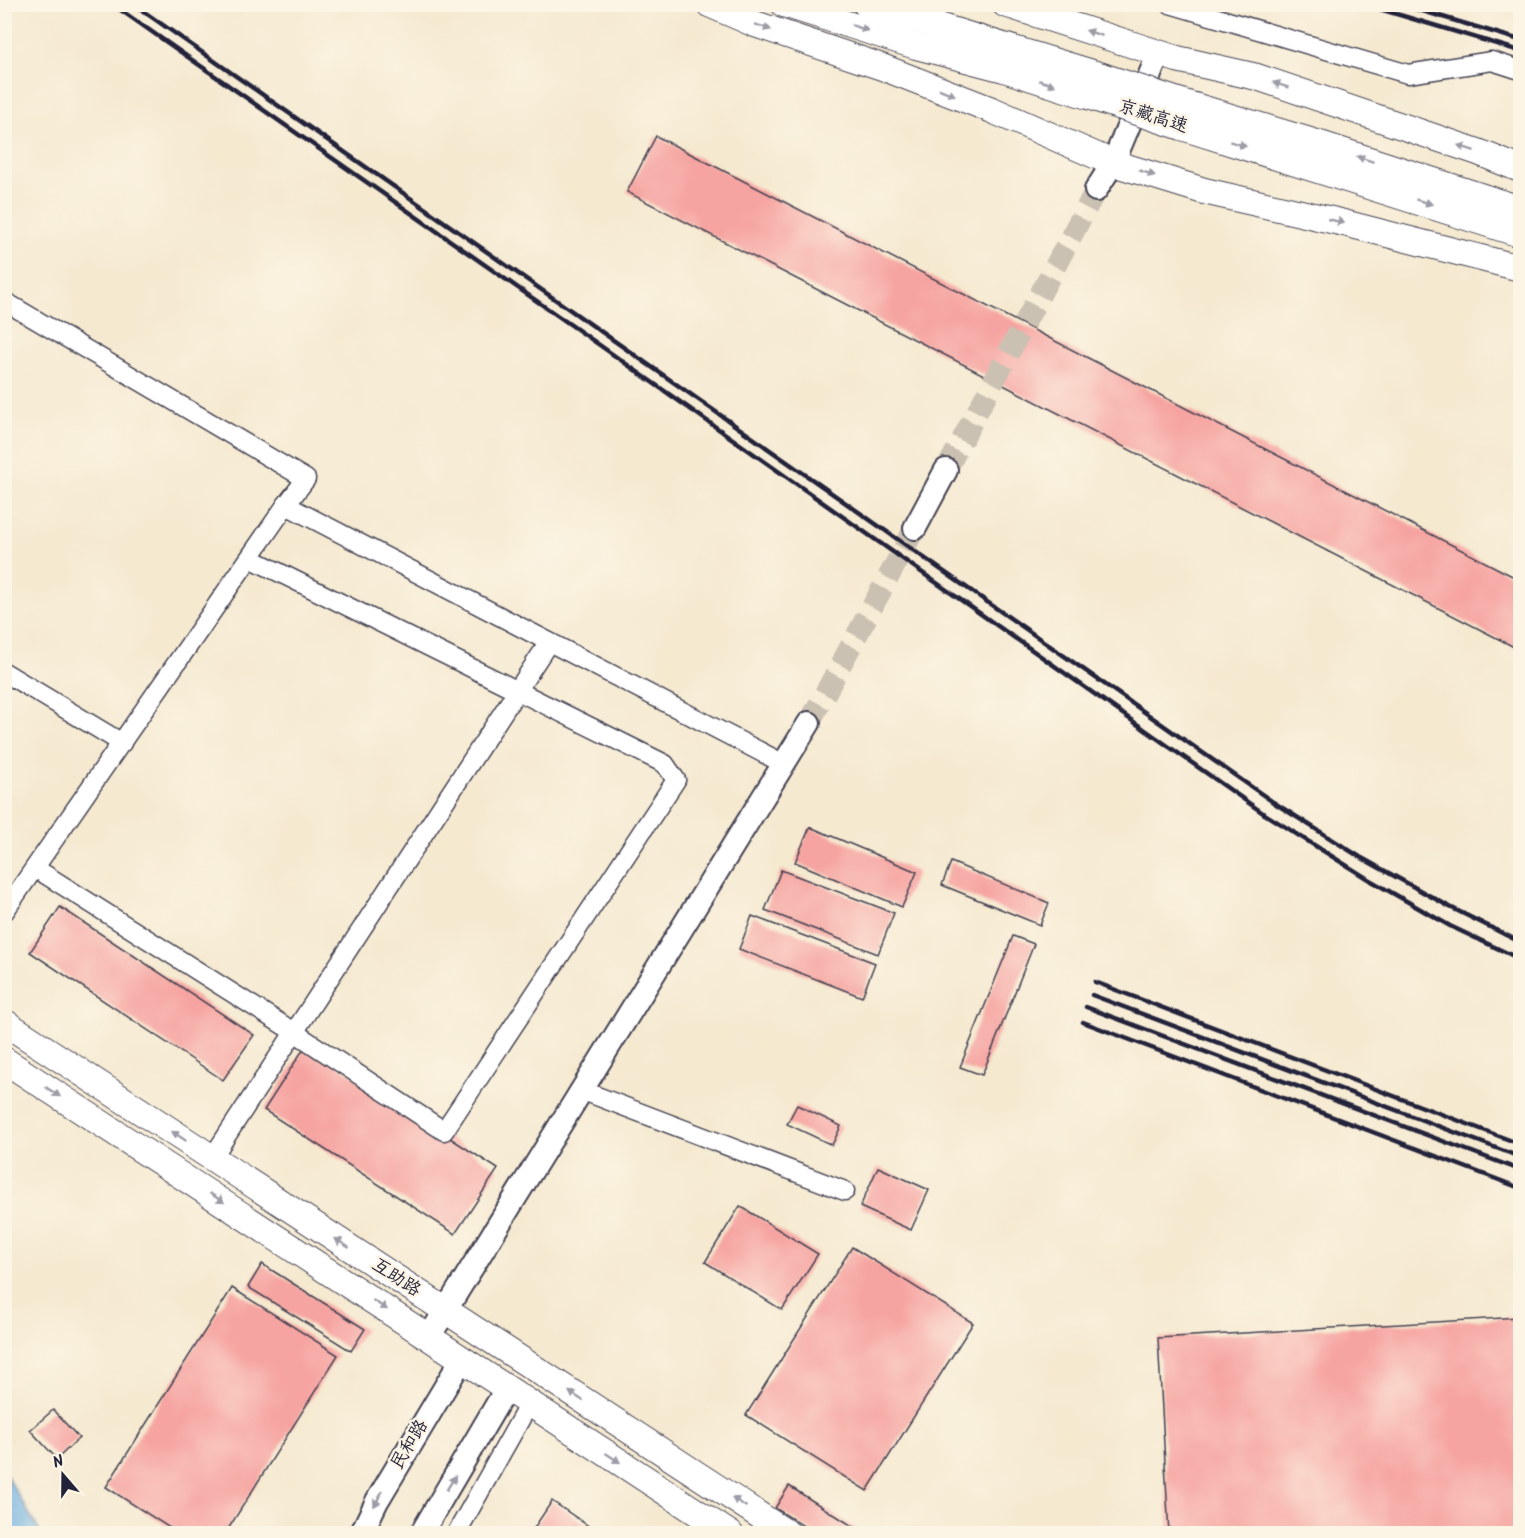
<svg xmlns="http://www.w3.org/2000/svg" width="1525" height="1538" font-family="Kalam,'LXGW WenKai TC',sans-serif">
<style>
.water{fill:#6cafe1;stroke:#47688e;stroke-width:1.5}
.building{fill:#f6a4a1}
.lines{fill:none;stroke-linecap:round;stroke-linejoin:round}
.major-tunnel{stroke:#cbc1b2;stroke-width:22;stroke-dasharray:22 11;stroke-linecap:butt}
.minor-casing{stroke:#424051;stroke-width:21}
.major-casing{stroke:#424051;stroke-width:26}
.highway-casing{stroke:#424051;stroke-width:28}
.minor{stroke:#fff;stroke-width:18}
.major{stroke:#fff;stroke-width:22}
.highway{stroke:#fff;stroke-width:26}
.rail{stroke:#22223b;stroke-width:4.5}
.highway-bridge-casing{stroke:#424051;stroke-width:28;stroke-linecap:butt}
.highway-bridge{stroke:#fff;stroke-width:26}
.oneway{fill:#9c9ca7}
.labels{text-anchor:middle;dominant-baseline:central;stroke-width:5;stroke-linejoin:round;paint-order:stroke}
.street-label{font-size:18px;fill:#22223b;stroke:#fcf5e5}
</style>
<rect width="100%" height="100%" fill="#fcf5e5"/>
<filter id="ink" filterUnits="userSpaceOnUse"><feTurbulence type="fractalNoise" baseFrequency=".0167" numOctaves="2"/><feDisplacementMap in="SourceGraphic" scale="12" xChannelSelector="R" yChannelSelector="G"/><feConvolveMatrix kernelMatrix="1 2 1 2 8 2 1 2 1" color-interpolation-filters="sRGB"/></filter>
<filter id="wash" filterUnits="userSpaceOnUse"><feTurbulence type="fractalNoise" baseFrequency=".008" numOctaves="4" result="noise"/><feDisplacementMap in="SourceGraphic" scale="24" xChannelSelector="R" yChannelSelector="G"/><feGaussianBlur stdDeviation="1.35" result="paint"/><feColorMatrix in="noise" values="0 0 0 0 0 0 0 0 0 0 0 0 0 0 0 0 0 1.4 0 .05"/><feComposite in="paint" operator="in"/></filter>
<g filter="url(#wash)">
<rect width="100%" height="100%" fill="#f5e9d0"/>
<polygon class="water" points="4,1473 5,1473 41,1533 5,1533"/>
<g id="blocks">
<g class="building">
<polygon points="656,136 1520,580 1520,650 627,192"/>
<polygon points="810,827 917,872 902,907 795,862"/>
<polygon points="951,862 1049,903 1040,925 942,885"/>
<polygon points="781,870 894,913 878,954 765,910"/>
<polygon points="60,907 254,1035 223,1080 30,952"/>
<polygon points="752,916 875,963 862,997 739,949"/>
<polygon points="1013,936 1034,944 982,1075 960,1067"/>
<polygon points="306,1045 498,1169 455,1234 264,1110"/>
<polygon points="797,1105 841,1126 832,1145 787,1124"/>
<polygon points="878,1167 929,1190 911,1230 860,1207"/>
<polygon points="740,1206 818,1254 782,1310 705,1262"/>
<polygon points="852,1247 973,1323 867,1491 746,1415"/>
<polygon points="262,1264 365,1329 351,1351 248,1287"/>
<polygon points="232,1288 338,1355 225,1534 179,1534 106,1487"/>
<polygon points="1520,1317 1520,1534 1169,1534 1158,1338"/>
<polygon points="53,1410 79,1438 57,1459 30,1430"/>
<polygon points="789,1486 862,1532 861,1534 816,1534 775,1508"/>
<polygon points="552,1501 600,1534 530,1534"/>
</g>
</g>
</g>
<g filter="url(#ink)">
<use href="#blocks" fill-opacity="0" stroke="#424051" stroke-width="1.5"/>
<g class="lines">
<g class="major-tunnel">
<polyline points="946,470 1096,190"/>
<polyline points="809,723 915,528"/>
</g>
<g class="minor-casing">
<g id="minor">
<polyline points="1170,4 1408,74 1492,61 1520,70"/>
<polyline points="4,301 306,479 286,505 4,912"/>
<polyline points="286,505 784,764"/>
<polyline points="4,672 122,743"/>
<polyline points="35,868 294,1032 444,1131 676,780 665,764 250,558"/>
<polyline points="581,1090 845,1191"/>
<polyline points="212,1158 549,642"/>
<polyline points="456,1534 529,1404"/>
</g>
</g>
<g class="major-casing">
<g id="major">
<polyline points="1096,190 1113,163 1159,53"/>
<polyline points="915,528 946,470"/>
<polyline points="429,1337 809,723"/>
<polyline points="361,1534 377,1501 462,1359"/>
<polyline points="421,1534 506,1389"/>
</g>
</g>
<g class="highway-casing">
<g id="highway">
<polyline points="709,4 755,24 882,67 992,110 1113,163 1204,191 1340,222 1520,268"/>
<polyline points="784,4 916,46 1004,69 1088,96"/>
<polyline points="866,4 1102,76"/>
<polyline points="1005,4 1177,59 1257,77 1478,152 1520,169"/>
<polyline points="1194,106 1323,145 1520,209"/>
<polyline points="1182,127 1520,234"/>
<polyline points="4,1022 788,1534"/>
<polyline points="4,1060 730,1534"/>
</g>
</g>
<use href="#minor" class="minor"/>
<use href="#major" class="major"/>
<use href="#highway" class="highway"/>
<g class="rail">
<polyline points="112,4 581,332 1263,813 1368,879 1450,926 1520,959"/>
<polyline points="133,4 1273,802 1360,857 1450,907 1520,942"/>
<polyline points="1363,4 1520,51"/>
<polyline points="1399,4 1520,40"/>
<polyline points="1095,982 1520,1144"/>
<polyline points="1092,995 1520,1157"/>
<polyline points="1086,1007 1520,1170"/>
<polyline points="1083,1022 1520,1188"/>
</g>
<g class="highway-bridge-casing">
<g id="highway-bridge">
<polyline points="1102,76 1194,106"/>
<polyline points="1088,96 1182,127"/>
</g>
</g>
<use href="#highway-bridge" class="highway-bridge"/>
</g>
<defs><path id="oneway-solid" d="M-6-.8H1V-3.2L6.5 0L1 3.2V.8H-6Z" transform="scale(1.5)"/></defs>
<g class="oneway">
<use href="#oneway-solid" transform="translate(763 27) rotate(19)"/>
<use href="#oneway-solid" transform="translate(860 28) rotate(18)"/>
<use href="#oneway-solid" transform="translate(1094 33) rotate(-162)"/>
<use href="#oneway-solid" transform="translate(1047 83) rotate(18)"/>
<use href="#oneway-solid" transform="translate(1281 85) rotate(-161)"/>
<use href="#oneway-solid" transform="translate(947 92) rotate(22)"/>
<use href="#oneway-solid" transform="translate(1238 144) rotate(17)"/>
<use href="#oneway-solid" transform="translate(1466 148) rotate(-161)"/>
<use href="#oneway-solid" transform="translate(1365 159) rotate(-162)"/>
<use href="#oneway-solid" transform="translate(1147 173) rotate(18)"/>
<use href="#oneway-solid" transform="translate(1424 202) rotate(17)"/>
<use href="#oneway-solid" transform="translate(1336 221) rotate(13)"/>
<use href="#oneway-solid" transform="translate(53 1092) rotate(33)"/>
<use href="#oneway-solid" transform="translate(179 1136) rotate(-147)"/>
<use href="#oneway-solid" transform="translate(217 1198) rotate(33)"/>
<use href="#oneway-solid" transform="translate(342 1243) rotate(-147)"/>
<use href="#oneway-solid" transform="translate(380 1305) rotate(33)"/>
<use href="#oneway-solid" transform="translate(576 1396) rotate(-147)"/>
<use href="#oneway-solid" transform="translate(613 1458) rotate(33)"/>
<use href="#oneway-solid" transform="translate(451 1483) rotate(-59)"/>
<use href="#oneway-solid" transform="translate(378 1499) rotate(119)"/>
<use href="#oneway-solid" transform="translate(739 1502) rotate(-147)"/>
</g>
</g>
<g class="labels">
<g class="street-label">
<text transform="translate(1153 117) rotate(18)">京藏高速</text>
<text transform="translate(396 1278) rotate(33)">互助路</text>
<text transform="translate(410 1445) rotate(-59)">民和路</text>
</g>
</g>
<rect width="1525" height="1538" fill="none" stroke="#fcf5e5" stroke-width="24"/>
<g transform="translate(63 1475) rotate(340)" stroke="#fcf5e5" stroke-width="4.5" paint-order="stroke">
<path d="M0-4.5L10 22L0 15L-10 22Z" fill="#22223b"/>
<text y="-9" font-size="16" font-weight="bold" text-anchor="middle" fill="#22223b">N</text>
</g>
</svg>
